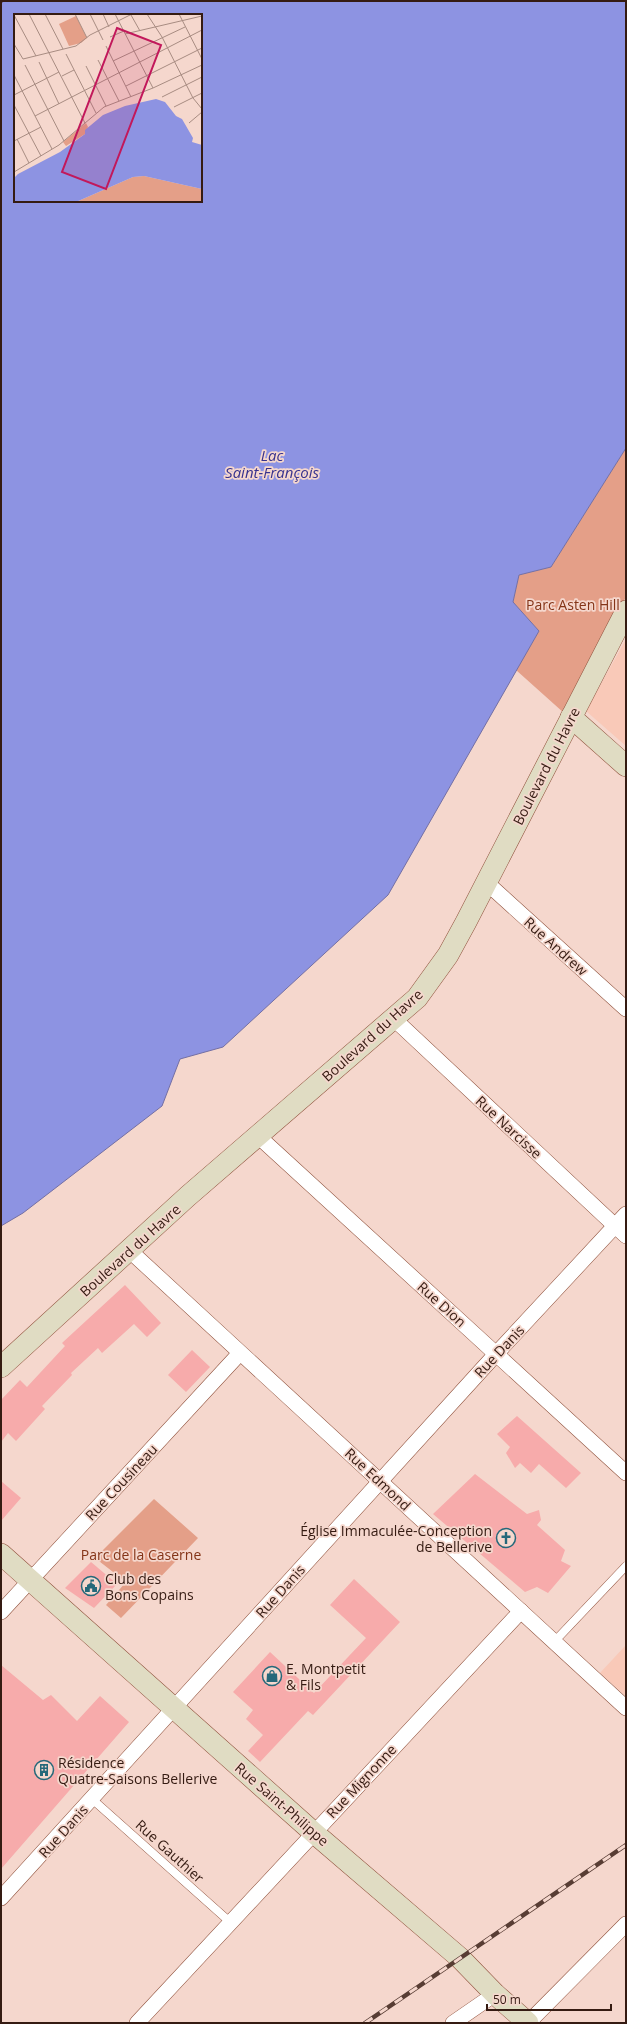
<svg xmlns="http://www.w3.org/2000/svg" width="627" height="2024" font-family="'Open Sans',sans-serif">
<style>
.built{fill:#f9c9b8}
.green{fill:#e49f88}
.water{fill:#8d93e2;stroke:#736fa4;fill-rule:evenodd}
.building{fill:#f7abab}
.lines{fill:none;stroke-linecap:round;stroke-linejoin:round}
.lane-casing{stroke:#8f513c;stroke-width:9}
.street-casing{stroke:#8f513c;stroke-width:16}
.secondary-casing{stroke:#8f513c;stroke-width:22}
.lane{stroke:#fff;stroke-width:8}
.street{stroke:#fff;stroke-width:15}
.secondary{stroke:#e0dcc3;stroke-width:21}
.rail-casing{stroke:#583d34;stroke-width:4.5}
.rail{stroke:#f5d7cd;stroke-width:3;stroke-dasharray:9;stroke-linecap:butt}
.labels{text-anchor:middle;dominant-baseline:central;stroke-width:3.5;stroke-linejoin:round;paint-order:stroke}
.park-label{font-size:14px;fill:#843417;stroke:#f5d7cd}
.street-label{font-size:14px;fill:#351b12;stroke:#f5d7cd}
.poi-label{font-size:14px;fill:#351b12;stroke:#f5d7cd;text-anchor:start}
.water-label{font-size:15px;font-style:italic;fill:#37328e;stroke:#f5d7cd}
.inset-road{fill:none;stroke:#a88c82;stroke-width:1}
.view{fill:#c2185b;fill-opacity:0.15;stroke:#c2185b;stroke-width:2}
.inset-edge{fill:none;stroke:#351b12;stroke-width:2}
</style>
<rect width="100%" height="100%" fill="#f5d7cd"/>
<g class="built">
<polygon points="626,639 626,746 586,711"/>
<polygon points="626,1645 626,1696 600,1673"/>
</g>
<g class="green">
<polygon points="626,448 626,597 564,713 516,670 539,631 513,602 519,575 551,567"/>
<polygon points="154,1499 198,1538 121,1618 106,1605 126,1582 95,1558"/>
</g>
<path class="water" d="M4 1H626V448L551 567 519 575 513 602 539 631 388 895 223 1047 180 1059 162 1106 23 1213 1 1226V4ZM15 15H201V201H15Z"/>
<g class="building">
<polygon points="125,1285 161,1323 147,1337 134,1324 102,1353 98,1348 71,1373 72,1375 42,1406 45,1409 16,1441 8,1433 1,1442 1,1400 20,1380 27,1387 65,1346 62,1343"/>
<polygon points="192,1350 210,1367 186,1392 168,1375"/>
<polygon points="517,1416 581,1473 566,1488 539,1464 531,1473 520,1463 515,1468 506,1453 510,1447 497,1434"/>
<polygon points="475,1474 527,1514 539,1510 541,1520 537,1525 565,1550 561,1561 571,1566 548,1593 537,1587 525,1592 433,1514"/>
<polygon points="1,1481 21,1498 1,1521"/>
<polygon points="91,1562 117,1584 94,1608 65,1588"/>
<polygon points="354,1579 400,1622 313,1715 308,1711 260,1762 248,1751 263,1735 246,1719 253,1710 233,1692 270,1652 314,1693 366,1638 330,1605"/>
<polygon points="1,1665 43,1700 51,1695 77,1721 100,1696 129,1722 1,1869"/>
</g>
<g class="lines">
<g class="lane-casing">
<g id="lane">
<polyline points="554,1642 626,1566"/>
<polyline points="92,1799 230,1922"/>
</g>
</g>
<g class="street-casing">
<g id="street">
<polyline points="487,883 626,1009"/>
<polyline points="393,1018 626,1236"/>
<polyline points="258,1136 626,1473"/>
<polyline points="129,1250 626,1708"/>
<polyline points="1,1612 240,1353"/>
<polyline points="1,1898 496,1354 626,1214"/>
<polyline points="137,2023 521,1611"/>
<polyline points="453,2023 495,1994"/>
<polyline points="528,2023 626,1924"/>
</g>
</g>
<g class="secondary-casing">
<g id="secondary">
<polyline points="571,717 626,766"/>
<polyline points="1,1367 188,1196 417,998 448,955 466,922 626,611"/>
<polyline points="1,1554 313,1832 460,1958 495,1994 528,2023"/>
</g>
</g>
<use href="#lane" class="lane"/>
<use href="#street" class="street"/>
<use href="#secondary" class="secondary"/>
<g class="rail-casing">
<polyline id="rail" points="365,2023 626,1845"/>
</g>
<use href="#rail" class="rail"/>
</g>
<defs>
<g id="church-ring" transform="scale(1)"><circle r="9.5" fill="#f5d7cd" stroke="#25687a" stroke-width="1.5"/><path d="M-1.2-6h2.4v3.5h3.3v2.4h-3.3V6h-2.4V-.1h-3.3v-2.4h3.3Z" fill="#25687a"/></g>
<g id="civic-ring" transform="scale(1)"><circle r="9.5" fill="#f5d7cd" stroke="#25687a" stroke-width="1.5"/><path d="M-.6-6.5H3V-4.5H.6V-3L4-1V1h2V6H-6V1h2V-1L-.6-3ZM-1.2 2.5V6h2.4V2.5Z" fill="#25687a"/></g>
<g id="shop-ring" transform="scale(1)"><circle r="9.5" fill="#f5d7cd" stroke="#25687a" stroke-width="1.5"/><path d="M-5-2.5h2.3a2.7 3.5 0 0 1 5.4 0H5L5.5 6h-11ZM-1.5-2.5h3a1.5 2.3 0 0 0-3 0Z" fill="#25687a"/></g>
<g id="building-ring" transform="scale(1)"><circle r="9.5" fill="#f5d7cd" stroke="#25687a" stroke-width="1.5"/><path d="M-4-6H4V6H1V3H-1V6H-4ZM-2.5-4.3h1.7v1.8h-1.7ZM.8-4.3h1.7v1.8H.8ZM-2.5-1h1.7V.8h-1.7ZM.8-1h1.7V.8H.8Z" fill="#25687a"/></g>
</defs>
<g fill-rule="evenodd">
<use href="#church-ring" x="506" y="1538"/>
<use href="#civic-ring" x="91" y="1586"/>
<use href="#shop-ring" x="272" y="1676"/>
<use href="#building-ring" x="44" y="1770"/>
</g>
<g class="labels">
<g class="park-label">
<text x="573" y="604">Parc Asten Hill</text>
<text x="141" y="1554">Parc de la Caserne</text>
</g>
<g class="street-label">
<text transform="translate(546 766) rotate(-63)">Boulevard du Havre</text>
<text transform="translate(556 946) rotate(42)">Rue Andrew</text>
<text transform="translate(372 1035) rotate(-42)">Boulevard du Havre</text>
<text transform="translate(509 1127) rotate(43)">Rue Narcisse</text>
<text transform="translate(130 1250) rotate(-42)">Boulevard du Havre</text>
<text transform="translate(442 1304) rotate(42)">Rue Dion</text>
<text transform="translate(499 1351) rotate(-47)">Rue Danis</text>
<text transform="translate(378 1479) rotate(43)">Rue Edmond</text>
<text transform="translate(121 1482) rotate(-47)">Rue Cousineau</text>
<text transform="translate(280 1591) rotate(-48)">Rue Danis</text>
<text transform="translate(361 1781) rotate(-47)">Rue Mignonne</text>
<text transform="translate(282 1804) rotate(41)">Rue Saint-Philippe</text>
<text transform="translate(63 1831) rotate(-48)">Rue Danis</text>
<text transform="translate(170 1851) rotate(42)">Rue Gauthier</text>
</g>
<g class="poi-label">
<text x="492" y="1530" text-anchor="end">Église Immaculée-Conception<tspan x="492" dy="16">de Bellerive</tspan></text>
<text x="105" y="1578">Club des<tspan x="105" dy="16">Bons Copains</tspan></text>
<text x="286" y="1668">E. Montpetit<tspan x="286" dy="16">&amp; Fils</tspan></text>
<text x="58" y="1762">Résidence<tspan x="58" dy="16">Quatre-Saisons Bellerive</tspan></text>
</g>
<g class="water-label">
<text x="272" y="455">Lac<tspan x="272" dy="17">Saint-François</tspan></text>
</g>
</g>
<g transform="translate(14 14)">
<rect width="188" height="188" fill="#f5d7cd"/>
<path d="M62 2 73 24 67 29 55 32 45 10ZM72 109 74 113 71 120 52 132 49 128ZM130 162 188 175V188H62L119 163Z" fill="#e49f88"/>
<path d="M142 85 151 88 162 102 168 105 179 124 178 128 188 131V175L130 162 119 163 62 188H0V164L4 160 46 138 71 120V116L89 101 111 92Z" fill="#8d93e2"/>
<path class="inset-road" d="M15 0 71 109M31 0 49 35M61 0 73 24M76 0 89 26M89 0 95 13M101 0 139 74M133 0 148 23 179 84 188 95M165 0 188 45M0 1 22 42M117 1 126 17M111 20 188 2M96 23 110 17M0 30 9 45 62 32 76 21 118 0M92 32 117 83M52 40 82 99M84 46 105 87M99 47 171 13M25 48 45 90M11 51 50 127M72 52 92 92M0 61 38 135M48 62 60 56M112 72 188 34M0 81 45 58M148 83 188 63M0 91 27 142M160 93 188 79M21 102 188 16M175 109 188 98M3 125 15 149M0 127 27 113M0 158 45 131 90 93 139 74 188 51"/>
<path class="view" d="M103 14 147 31 92 175 48 158Z"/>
<rect width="188" height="188" class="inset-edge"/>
</g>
<rect width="627" height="2024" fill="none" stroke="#351b12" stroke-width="4"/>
<path d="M487 2004v6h124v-6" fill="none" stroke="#351b12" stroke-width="2"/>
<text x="493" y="2004" font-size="12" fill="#351b12" stroke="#f5d7cd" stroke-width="3" paint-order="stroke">50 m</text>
</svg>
